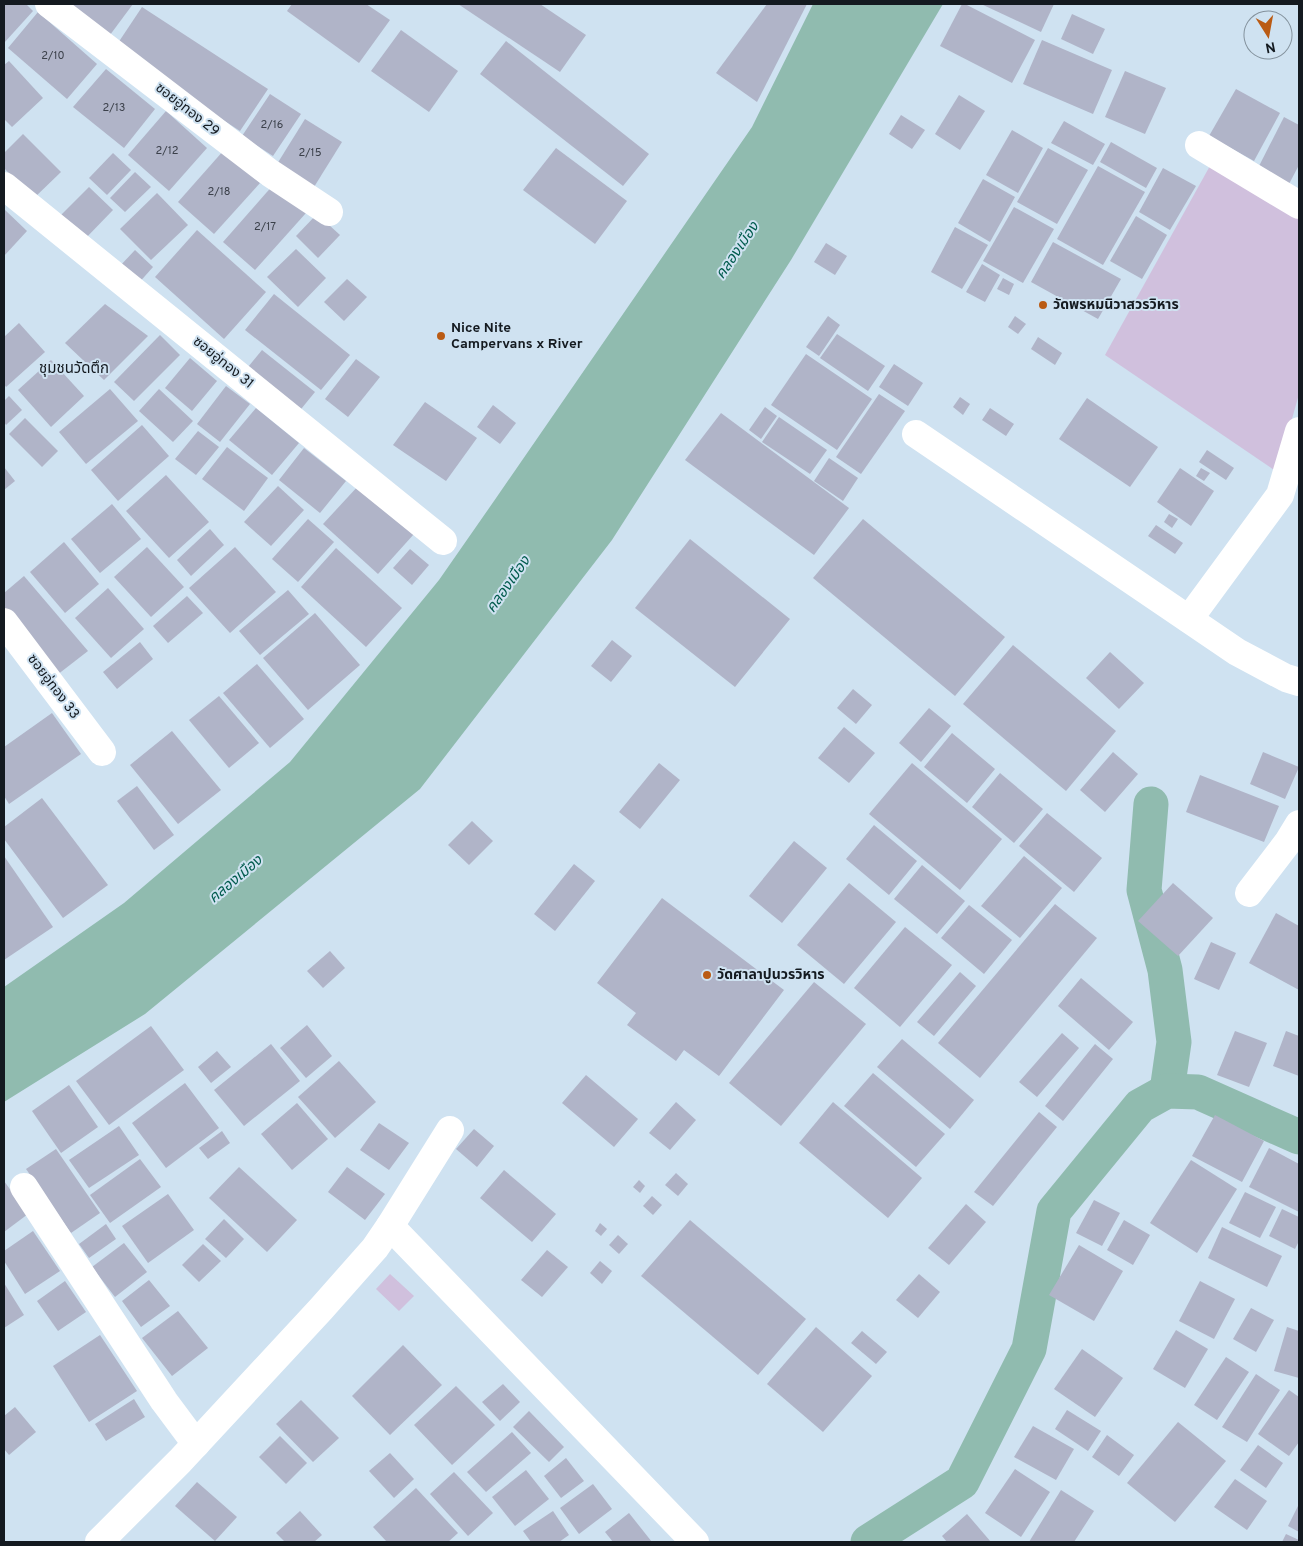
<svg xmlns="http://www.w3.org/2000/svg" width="1303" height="1546" font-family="Overpass,'Noto Sans Thai',sans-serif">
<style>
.green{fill:#d0c0dd}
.water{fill:#90bbaf}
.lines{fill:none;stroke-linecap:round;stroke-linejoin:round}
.canal{stroke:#90bbaf;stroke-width:35}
.building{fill:#b0b4c8}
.minor{stroke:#fff;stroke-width:28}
.poi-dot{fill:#ba5b14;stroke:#cfe2f1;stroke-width:2}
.labels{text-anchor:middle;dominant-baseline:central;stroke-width:4;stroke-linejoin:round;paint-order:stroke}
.number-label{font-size:11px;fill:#3b404a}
.street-label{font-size:14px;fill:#141a20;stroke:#cfe2f1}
.poi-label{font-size:14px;font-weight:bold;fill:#141a20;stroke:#cfe2f1;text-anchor:start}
.water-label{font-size:15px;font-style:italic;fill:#015b4d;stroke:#cfe2f1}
.neighbourhood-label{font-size:15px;fill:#141a20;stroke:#cfe2f1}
</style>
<rect width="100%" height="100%" fill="#cfe2f1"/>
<g class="green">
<polygon points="1211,164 1299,216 1299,394 1277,472 1105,355"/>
<polygon points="390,1274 414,1296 399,1311 376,1289"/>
</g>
<polygon class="water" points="813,4 943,4 791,260 612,540 420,789 145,1014 4,1102 4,987 124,903 290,762 439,580 494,501 752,127"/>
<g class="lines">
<g class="canal">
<polyline points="1151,804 1144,890 1165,970 1174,1042 1167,1091"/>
<polyline points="868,1542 962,1482 1029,1349 1054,1211 1140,1106 1167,1091 1198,1092 1299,1137"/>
</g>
</g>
<g class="building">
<polygon points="4,4 26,4 33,11 4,43"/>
<polygon points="59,4 133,4 107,39"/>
<polygon points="292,4 366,4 390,20 359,63 287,11"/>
<polygon points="458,4 540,4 586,35 560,72"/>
<polygon points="767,4 807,4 757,102 716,73"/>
<polygon points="962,4 965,4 1035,40 1012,83 940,46"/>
<polygon points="981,4 1054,4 1041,32"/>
<polygon points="142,7 268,89 240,131 114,49"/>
<polygon points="38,12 97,64 67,99 8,48"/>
<polygon points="1072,14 1105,29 1093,54 1061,39"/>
<polygon points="401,30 458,71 429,112 371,71"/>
<polygon points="1042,40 1112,70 1093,114 1023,84"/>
<polygon points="506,41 649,154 623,186 480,74"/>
<polygon points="9,61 43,98 12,127 4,119 4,65"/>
<polygon points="106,69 155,109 124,148 73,107"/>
<polygon points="1125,71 1166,88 1145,134 1105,117"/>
<polygon points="1236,89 1280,113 1254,161 1209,136"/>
<polygon points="270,94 301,114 273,156 242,136"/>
<polygon points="959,95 985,111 960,150 935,134"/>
<polygon points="166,111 207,148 169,191 128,155"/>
<polygon points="901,115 925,130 912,149 889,134"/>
<polygon points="1284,117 1299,125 1299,165 1289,184 1258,168"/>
<polygon points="305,119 342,142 314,187 277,164"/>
<polygon points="1064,121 1105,144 1093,165 1051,143"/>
<polygon points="1012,130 1043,148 1018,193 986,175"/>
<polygon points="23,134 61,172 33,199 4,168 4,153"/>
<polygon points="1111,142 1157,168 1146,188 1100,162"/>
<polygon points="556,148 627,201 595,244 523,190"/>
<polygon points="1048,148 1088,170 1057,224 1017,202"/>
<polygon points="224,150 260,183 214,234 178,202"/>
<polygon points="113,153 131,170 107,195 89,178"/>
<polygon points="1098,166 1145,192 1103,265 1057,239"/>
<polygon points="1163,168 1196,186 1170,230 1139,212"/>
<polygon points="135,172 151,187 125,212 110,198"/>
<polygon points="983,179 1015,197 990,242 958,223"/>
<polygon points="274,184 306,213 255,270 223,242"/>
<polygon points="89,187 113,210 83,241 58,218"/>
<polygon points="157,193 188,225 151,260 120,229"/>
<polygon points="1014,207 1054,229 1023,283 983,261"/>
<polygon points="4,209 27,231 4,256"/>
<polygon points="317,214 340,235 318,258 296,236"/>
<polygon points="1136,216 1167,235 1142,279 1110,261"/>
<polygon points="955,227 988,245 962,289 931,272"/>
<polygon points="197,230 266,292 224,339 155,277"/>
<polygon points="1053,242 1121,279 1098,319 1031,282"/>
<polygon points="826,243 847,256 835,275 814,262"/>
<polygon points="296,249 326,278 298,307 267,277"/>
<polygon points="135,250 153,267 137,285 119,267"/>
<polygon points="982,264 1000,275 985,302 966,292"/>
<polygon points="1003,278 1014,284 1009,295 997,289"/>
<polygon points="347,279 367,297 344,321 324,302"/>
<polygon points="274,294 350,355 321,390 245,330"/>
<polygon points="105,304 148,336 104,380 65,343"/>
<polygon points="828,316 840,325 819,356 806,347"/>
<polygon points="1015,316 1026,324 1018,334 1008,327"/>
<polygon points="19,323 45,352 6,387 4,384 4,337"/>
<polygon points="837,334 885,366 868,391 820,358"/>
<polygon points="160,335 180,355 134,401 114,382"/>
<polygon points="1038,337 1062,353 1055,365 1031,349"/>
<polygon points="262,350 315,392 297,414 244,372"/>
<polygon points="806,354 872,399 837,450 771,405"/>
<polygon points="190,358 217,381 192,411 165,388"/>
<polygon points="356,359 380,377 348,417 325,399"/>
<polygon points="51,360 84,396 51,427 18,390"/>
<polygon points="894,364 923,383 908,406 879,387"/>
<polygon points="226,386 250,404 220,442 197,424"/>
<polygon points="110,389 138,421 86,464 59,432"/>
<polygon points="159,389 193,421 173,442 139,411"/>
<polygon points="879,394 905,411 861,474 836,457"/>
<polygon points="9,396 22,410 6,425 4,422 4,401"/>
<polygon points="960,397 970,404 963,415 953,407"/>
<polygon points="1087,398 1158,447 1130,487 1059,439"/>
<polygon points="425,402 477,438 446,481 393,445"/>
<polygon points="493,405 516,423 500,444 477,427"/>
<polygon points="765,407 777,416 761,439 749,430"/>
<polygon points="256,408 299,443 272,475 229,440"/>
<polygon points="990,408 1014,424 1006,436 982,420"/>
<polygon points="721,413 849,508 814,555 685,460"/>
<polygon points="779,417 827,450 810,474 762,442"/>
<polygon points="25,418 58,451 42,467 9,434"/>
<polygon points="142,425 169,456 118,501 91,470"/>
<polygon points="198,431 219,447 196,475 175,459"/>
<polygon points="227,447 268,478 244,511 202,479"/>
<polygon points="304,448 346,481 320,513 279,480"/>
<polygon points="1207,450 1234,468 1226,480 1199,462"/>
<polygon points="829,458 858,478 843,501 814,481"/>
<polygon points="4,467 15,481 4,490"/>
<polygon points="1180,468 1214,491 1191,526 1157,502"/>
<polygon points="1201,468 1210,473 1204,481 1196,476"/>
<polygon points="166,475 209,522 169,558 126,511"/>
<polygon points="359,485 414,534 378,574 323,524"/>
<polygon points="278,486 304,510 271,546 244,522"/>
<polygon points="112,504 141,539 100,573 71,539"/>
<polygon points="1169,514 1178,519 1172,528 1164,522"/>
<polygon points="308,519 334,542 298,582 272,559"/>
<polygon points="863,519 1005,637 955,696 813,578"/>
<polygon points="1156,525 1183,543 1175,554 1148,536"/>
<polygon points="210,529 224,545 191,576 177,560"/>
<polygon points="690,539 790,619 735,687 635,608"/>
<polygon points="64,542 99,584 65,613 30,572"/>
<polygon points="147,547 184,587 151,617 114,577"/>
<polygon points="235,547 276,592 230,633 189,588"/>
<polygon points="336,548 402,608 366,647 301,587"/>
<polygon points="410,549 429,565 412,585 393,568"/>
<polygon points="24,576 88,651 57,675 4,612 4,593"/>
<polygon points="108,588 144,629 111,658 75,618"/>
<polygon points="288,590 309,614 260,655 239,631"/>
<polygon points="187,596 203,613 168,643 153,626"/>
<polygon points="315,613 360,665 308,710 263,658"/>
<polygon points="612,640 632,656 611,682 591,666"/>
<polygon points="140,642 153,659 117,689 103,672"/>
<polygon points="1013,645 1116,731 1066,791 963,704"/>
<polygon points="1110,652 1144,683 1119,709 1086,678"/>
<polygon points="257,664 304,719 270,748 223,693"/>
<polygon points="853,689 872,705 856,724 837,708"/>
<polygon points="219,696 259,743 229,768 189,720"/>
<polygon points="929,708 951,726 921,762 899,743"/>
<polygon points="52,713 81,754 9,804 4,796 4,747"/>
<polygon points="844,727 875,753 849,783 818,758"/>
<polygon points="172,731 221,790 178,824 130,765"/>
<polygon points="952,733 995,769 967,803 924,767"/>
<polygon points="1113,752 1138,774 1105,812 1080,790"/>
<polygon points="1263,752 1299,767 1285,799 1250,784"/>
<polygon points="659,763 680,780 640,829 619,812"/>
<polygon points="912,763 1002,839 960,890 869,814"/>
<polygon points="1000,773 1043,809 1014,843 972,807"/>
<polygon points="1200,775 1279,806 1264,842 1186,812"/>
<polygon points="137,786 174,835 154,850 117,801"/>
<polygon points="42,798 108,885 63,918 4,839 4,827"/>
<polygon points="1047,813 1102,858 1074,892 1019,846"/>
<polygon points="472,821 493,841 469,865 448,845"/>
<polygon points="874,825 917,861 889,895 846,859"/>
<polygon points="794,841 827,868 782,923 749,896"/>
<polygon points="4,856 53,927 4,960"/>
<polygon points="1024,856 1062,888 1020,938 981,906"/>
<polygon points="574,864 595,881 555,931 534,914"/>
<polygon points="922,865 965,901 937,934 894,899"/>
<polygon points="849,883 896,922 844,984 797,945"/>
<polygon points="1173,883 1213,918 1178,956 1138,921"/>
<polygon points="662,898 784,990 719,1076 684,1050 676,1061 627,1025 636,1013 597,983"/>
<polygon points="1055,904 1097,938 980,1078 938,1043"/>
<polygon points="969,905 1012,940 984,974 941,938"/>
<polygon points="1276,913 1299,926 1299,990 1249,963"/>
<polygon points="905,927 952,965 900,1027 854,988"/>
<polygon points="1211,942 1236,953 1219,990 1194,979"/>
<polygon points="330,951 345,968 323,988 307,971"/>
<polygon points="960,972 976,986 934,1036 917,1022"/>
<polygon points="1081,978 1133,1022 1109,1050 1058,1006"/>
<polygon points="814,982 866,1024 781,1126 729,1083"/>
<polygon points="307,1025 332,1056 306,1078 280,1048"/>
<polygon points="151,1026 184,1070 109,1125 76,1081"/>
<polygon points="1235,1031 1267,1043 1249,1087 1217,1075"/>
<polygon points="1286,1031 1299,1036 1299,1076 1273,1066"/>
<polygon points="1062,1033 1079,1048 1037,1097 1019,1082"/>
<polygon points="902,1039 974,1100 950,1129 877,1067"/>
<polygon points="271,1044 300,1081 244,1126 214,1090"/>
<polygon points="1095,1044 1113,1059 1063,1121 1045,1106"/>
<polygon points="217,1051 231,1067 211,1083 198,1067"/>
<polygon points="339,1061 376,1102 335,1138 298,1097"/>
<polygon points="873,1073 945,1134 916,1167 844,1106"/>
<polygon points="586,1075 638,1119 614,1147 562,1103"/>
<polygon points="185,1083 219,1128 166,1168 132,1123"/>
<polygon points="69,1085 98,1127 61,1153 32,1111"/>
<polygon points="676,1102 696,1120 670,1150 649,1133"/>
<polygon points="833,1102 922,1178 888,1218 799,1143"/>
<polygon points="297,1103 328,1139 292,1170 261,1134"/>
<polygon points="1039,1112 1057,1127 993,1206 974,1192"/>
<polygon points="1215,1115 1264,1141 1242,1182 1192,1156"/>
<polygon points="379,1123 409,1143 389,1170 360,1150"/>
<polygon points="119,1126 139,1155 89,1188 69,1160"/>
<polygon points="474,1129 494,1146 477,1167 456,1149"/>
<polygon points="222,1131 230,1143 208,1159 199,1148"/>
<polygon points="1269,1148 1299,1164 1299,1212 1249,1187"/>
<polygon points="56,1149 100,1213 71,1233 26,1169"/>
<polygon points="140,1159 161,1187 110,1223 90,1195"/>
<polygon points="1191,1160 1237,1189 1197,1253 1150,1223"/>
<polygon points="239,1167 297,1220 267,1252 209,1198"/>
<polygon points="347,1167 385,1194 365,1220 328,1192"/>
<polygon points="504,1170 556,1214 532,1242 480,1198"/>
<polygon points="676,1173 688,1184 678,1196 665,1185"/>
<polygon points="639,1180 645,1186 640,1193 633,1187"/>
<polygon points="4,1181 28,1214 4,1232"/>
<polygon points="1245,1192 1276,1207 1260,1238 1229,1223"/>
<polygon points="168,1194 194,1230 148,1263 122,1226"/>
<polygon points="652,1196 662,1205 653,1215 643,1206"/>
<polygon points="1094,1200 1120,1213 1102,1246 1076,1233"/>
<polygon points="966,1204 986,1222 949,1265 928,1248"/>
<polygon points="1282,1209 1299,1217 1299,1241 1295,1249 1269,1236"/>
<polygon points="224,1219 244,1239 226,1258 205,1239"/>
<polygon points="690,1220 806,1319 758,1375 641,1276"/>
<polygon points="1124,1220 1150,1235 1133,1265 1107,1250"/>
<polygon points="600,1223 607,1229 601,1236 595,1231"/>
<polygon points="106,1224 116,1239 89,1258 79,1244"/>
<polygon points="1222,1227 1282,1256 1267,1287 1208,1258"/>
<polygon points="33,1231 60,1271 25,1294 4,1261 4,1251"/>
<polygon points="618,1235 628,1244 619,1254 609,1245"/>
<polygon points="124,1243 147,1272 115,1297 92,1267"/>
<polygon points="203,1244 221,1261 199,1282 182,1265"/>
<polygon points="1079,1245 1123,1271 1094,1321 1049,1295"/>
<polygon points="547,1250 568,1267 542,1297 521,1280"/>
<polygon points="600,1261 612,1271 602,1284 590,1273"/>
<polygon points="919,1274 940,1292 918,1318 896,1300"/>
<polygon points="149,1280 170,1306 141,1327 122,1301"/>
<polygon points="65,1281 86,1312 58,1331 37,1301"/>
<polygon points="1200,1281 1235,1299 1214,1339 1179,1321"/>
<polygon points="4,1283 24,1315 4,1328"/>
<polygon points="1251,1308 1274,1320 1256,1352 1233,1339"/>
<polygon points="178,1311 208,1348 172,1376 142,1338"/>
<polygon points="816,1327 872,1376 823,1432 767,1384"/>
<polygon points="1287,1327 1299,1331 1299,1378 1274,1371"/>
<polygon points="1176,1330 1208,1349 1185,1388 1153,1369"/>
<polygon points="862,1331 887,1352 876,1364 851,1343"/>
<polygon points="100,1335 137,1391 89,1422 53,1366"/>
<polygon points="403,1345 442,1385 390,1435 352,1396"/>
<polygon points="1082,1349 1123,1378 1095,1417 1054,1389"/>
<polygon points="1226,1357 1249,1372 1217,1420 1194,1405"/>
<polygon points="1256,1374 1280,1390 1247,1442 1222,1427"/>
<polygon points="503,1384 520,1402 500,1421 482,1402"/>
<polygon points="456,1386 495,1425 452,1465 414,1425"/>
<polygon points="1289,1390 1299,1397 1299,1442 1289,1456 1258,1434"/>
<polygon points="134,1399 145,1417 106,1441 95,1424"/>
<polygon points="301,1400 339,1438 313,1462 276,1424"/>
<polygon points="15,1407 36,1432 9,1455 4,1449 4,1416"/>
<polygon points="1067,1410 1101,1431 1088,1451 1055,1429"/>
<polygon points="529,1411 564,1447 549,1462 513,1427"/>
<polygon points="1178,1422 1226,1461 1175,1522 1127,1483"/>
<polygon points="1033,1426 1074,1449 1056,1480 1014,1457"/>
<polygon points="512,1432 531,1453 486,1492 467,1472"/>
<polygon points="1107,1435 1134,1455 1119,1476 1092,1457"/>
<polygon points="280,1436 307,1463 286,1484 259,1457"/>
<polygon points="1258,1445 1283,1463 1266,1488 1240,1470"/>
<polygon points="390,1453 414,1479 394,1498 369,1471"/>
<polygon points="566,1458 584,1481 561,1498 544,1476"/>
<polygon points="1015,1469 1050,1492 1021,1537 985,1513"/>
<polygon points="526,1470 549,1499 515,1526 492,1497"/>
<polygon points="454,1472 493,1513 468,1536 430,1494"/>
<polygon points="1235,1479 1267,1501 1247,1530 1214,1507"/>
<polygon points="197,1482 237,1517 215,1541 175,1506"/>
<polygon points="593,1484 612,1509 579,1534 560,1508"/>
<polygon points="416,1488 458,1533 448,1542 387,1542 373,1527"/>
<polygon points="1061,1490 1094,1511 1074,1542 1029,1542"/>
<polygon points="1299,1504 1299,1532 1288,1526"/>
<polygon points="300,1511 322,1535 314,1542 285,1542 276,1533"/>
<polygon points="553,1511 569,1535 559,1542 531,1542 523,1531"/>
<polygon points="629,1513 652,1542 613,1542 605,1532"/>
<polygon points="967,1514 991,1542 947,1542 942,1536"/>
<polygon points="1286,1534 1299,1540 1299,1542 1282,1542"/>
</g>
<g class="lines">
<g class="minor">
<polyline points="49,4 270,173 329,212"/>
<polyline points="1199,145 1299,205"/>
<polyline points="4,186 443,541"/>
<polyline points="916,434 1237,652 1286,678 1299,682"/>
<polyline points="1189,619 1280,495 1299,431"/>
<polyline points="4,622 102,752"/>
<polyline points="1249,893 1288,842 1299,824"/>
<polyline points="24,1187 164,1401 196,1444"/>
<polyline points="390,1226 695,1542"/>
<polyline points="99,1542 180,1461 321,1309 375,1248 390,1226 450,1130"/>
</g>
</g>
<g class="poi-dot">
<circle cx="1043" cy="305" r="5"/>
<circle cx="441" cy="336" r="5"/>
<circle cx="707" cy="975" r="5"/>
</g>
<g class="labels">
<g class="number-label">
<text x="53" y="56">2/10</text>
<text x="114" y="108">2/13</text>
<text x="272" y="125">2/16</text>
<text x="167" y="151">2/12</text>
<text x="310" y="153">2/15</text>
<text x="219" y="192">2/18</text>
<text x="265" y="227">2/17</text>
</g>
<g class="street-label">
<text transform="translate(187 110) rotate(38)">ซอยอู่ทอง 29</text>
<text transform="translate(223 363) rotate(39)">ซอยอู่ทอง 31</text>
<text transform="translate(53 687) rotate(53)">ซอยอู่ทอง 33</text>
</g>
<g class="poi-label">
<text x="1053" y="305">วัดพรหมนิวาสวรวิหาร</text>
<text x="451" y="328">Nice Nite<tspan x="451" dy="16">Campervans x River</tspan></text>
<text x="717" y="975">วัดศาลาปูนวรวิหาร</text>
</g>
<g class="water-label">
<text transform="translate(738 251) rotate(-56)">คลองเมือง</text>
<text transform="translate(509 585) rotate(-55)">คลองเมือง</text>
<text transform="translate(236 880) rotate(-40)">คลองเมือง</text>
</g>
<g class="neighbourhood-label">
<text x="74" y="369">ชุมชนวัดตึก</text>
</g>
</g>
<rect width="1303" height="1546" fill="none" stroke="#141a20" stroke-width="10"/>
<g transform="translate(1268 35) rotate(169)"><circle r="24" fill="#cfe2f1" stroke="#84929d"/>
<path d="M0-4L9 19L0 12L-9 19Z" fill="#ba5b14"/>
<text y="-8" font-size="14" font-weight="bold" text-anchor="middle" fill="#141a20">N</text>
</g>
</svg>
